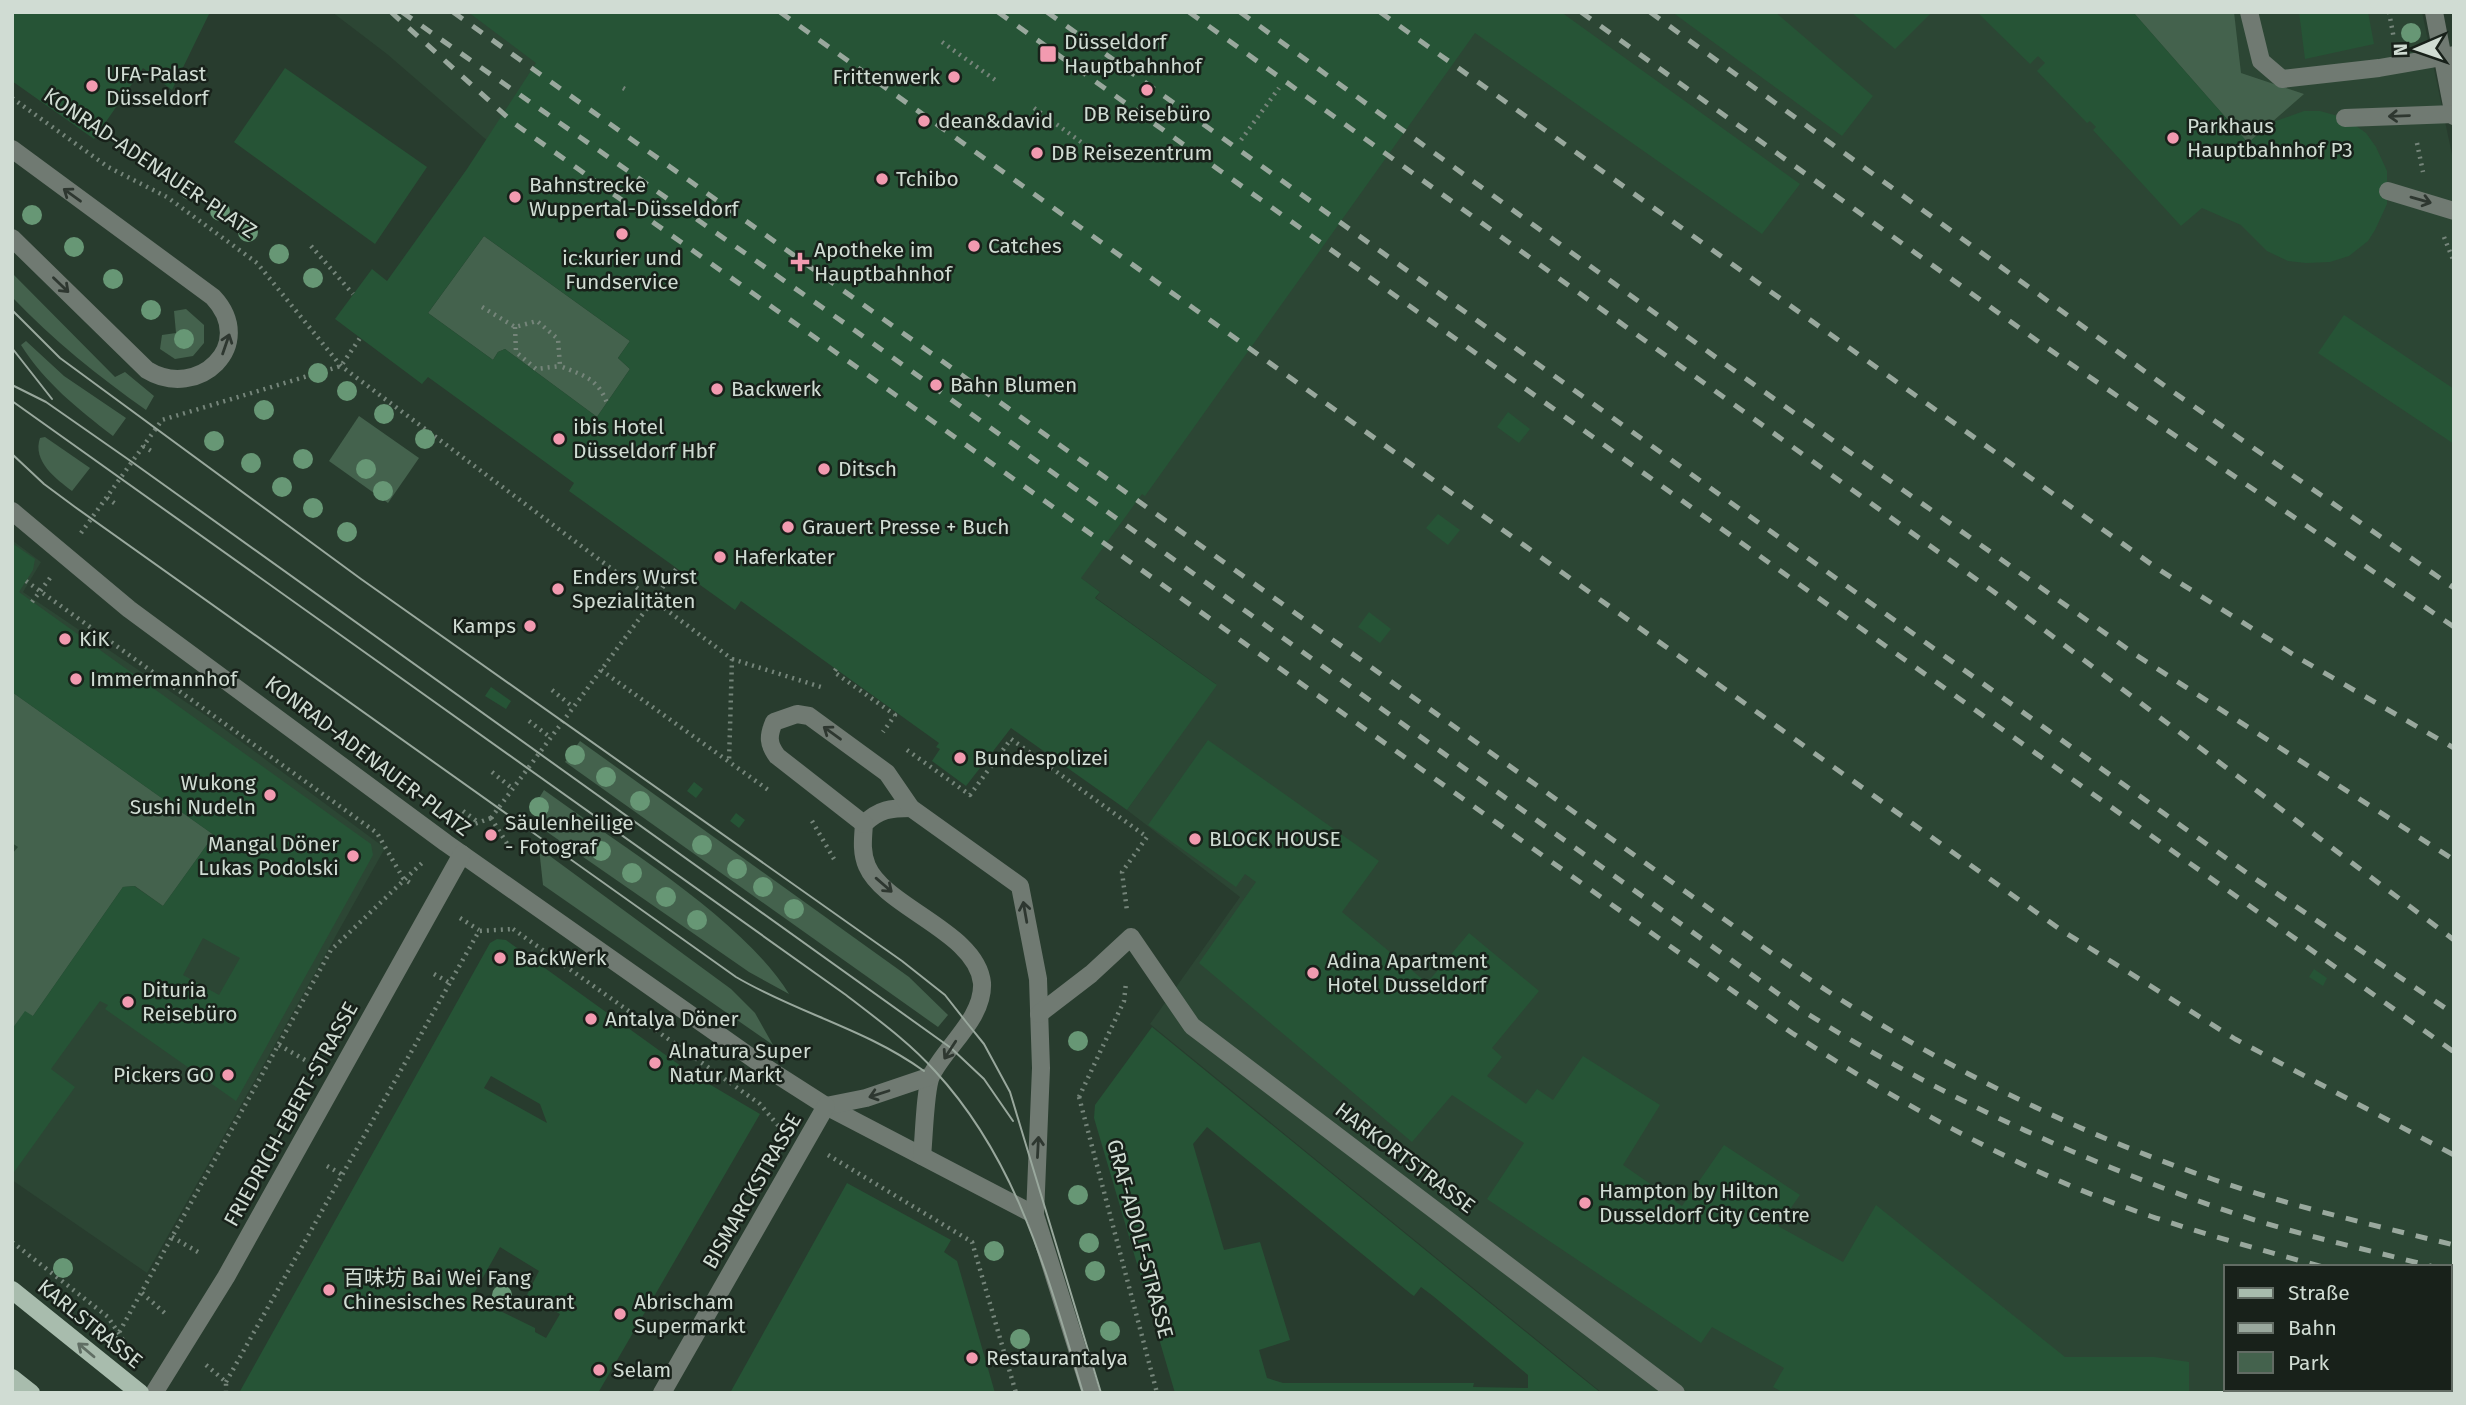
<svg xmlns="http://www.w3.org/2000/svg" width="2466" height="1405" font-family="'Fira Sans','Noto Sans SC',sans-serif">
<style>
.built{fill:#2c4634;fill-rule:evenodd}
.green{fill:#44624d}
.building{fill:#265436;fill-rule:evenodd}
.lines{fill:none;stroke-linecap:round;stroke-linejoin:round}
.path{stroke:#75857a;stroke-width:4.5;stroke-dasharray:2 5;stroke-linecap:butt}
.minor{stroke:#707a72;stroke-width:18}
.major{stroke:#a8bcad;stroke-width:18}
.tram{stroke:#99a89d;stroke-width:2}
.rail{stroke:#99a89d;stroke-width:5;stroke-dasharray:12 12;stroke-linecap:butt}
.tree{fill:#679775}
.oneway{stroke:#2e3730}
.oneway2{stroke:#606e64}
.poi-dot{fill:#f29ab0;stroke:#18211a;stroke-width:2.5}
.labels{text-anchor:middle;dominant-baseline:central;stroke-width:5;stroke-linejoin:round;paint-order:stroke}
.poi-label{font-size:21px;fill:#d0dcd3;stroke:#18211a;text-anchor:start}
.street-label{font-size:21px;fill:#d0dcd3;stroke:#18211a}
</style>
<rect width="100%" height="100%" fill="#283c2e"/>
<g class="built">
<path d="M332 12H2422L2454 164V1393H1602L1150 1024 1240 897 1127 810 1216 684 1096 598 1100 592 527 175 387 54ZM2226 1267H2450V1389H2226Z"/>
<polygon points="12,540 41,562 23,592 208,717 385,848 147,1273 12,1180"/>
</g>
<g class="green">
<polygon points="2133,12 2234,12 2241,73 2304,94 2248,143"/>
<polygon points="484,236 630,341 618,358 630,369 597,417 505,349 498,352 493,360 428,313"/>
<path d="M12 273 115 377 125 372 154 396 146 410C98 376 53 340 12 297Z"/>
<polygon points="186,309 204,325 204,343 193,356 175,359 160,349 162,335 176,333 174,311"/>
<path d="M26 341 64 376 126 418 113 436C78 409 45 383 21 345Z"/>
<polygon points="359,416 419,458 388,503 329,461"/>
<path d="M45 437 90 468 72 491C56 479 32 461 40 438Z"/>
<polygon points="12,692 214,835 163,906 135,886 123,887 33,1016 12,1029 12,854 18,847 12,843"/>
<polygon points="580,741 909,977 948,1015 938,1027 565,762"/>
<path d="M544 790C618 844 742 918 789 994L749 972 537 825 536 803Z"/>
<polygon points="539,848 731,989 755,1013 773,1045 543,885"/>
</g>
<g class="building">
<polygon points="12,12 210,12 172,90 143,68 94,139 12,81"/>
<path d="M468 12H1561L1800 184 1762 234 1475 33 1145 496 1142 494 1081 578 1100 592 1095 598 1217 685 1127 810 1011 728 966 786 932 761 940 749 936 747 939 743 741 601 735 610 569 491 574 483 428 377 422 384 335 319 372 269 387 281 467 169 536 63ZM484 236 630 341 618 358 630 369 597 417 505 349 498 352 493 360 428 313Z"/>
<polygon points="1672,12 1775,12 1873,96 1842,136"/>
<polygon points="1851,12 1932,12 1895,49"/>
<polygon points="1977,12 2133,12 2248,143 2273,122 2304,111 2320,111 2345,118 2366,133 2376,147 2387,171 2387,204 2375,230 2368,241 2349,256 2330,262 2306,263 2288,261 2267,251 2241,225 2202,208 2181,226 2093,130 2096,127 2090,121 2087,123 2037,71 2045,63 2038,56 2030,64"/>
<polygon points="2299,12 2368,12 2374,44 2305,59"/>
<polygon points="285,68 427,167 375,244 234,142"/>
<polygon points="2344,315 2454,389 2454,444 2318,353"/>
<polygon points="1508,412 1530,429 1519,443 1497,427"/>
<polygon points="1438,514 1460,530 1448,545 1426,528"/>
<path d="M12 543 35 559 33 570 19 592 371 844 373 855 236 1101 105 1009 108 1005 100 1001 51 1069 75 1087 12 1175V1029L25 1011 33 1016 123 887 134 886 163 906 214 835 12 692ZM203 938 240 958 219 995 183 975Z"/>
<polygon points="1369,612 1391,629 1380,643 1358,627"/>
<polygon points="491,687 511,701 506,709 485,696"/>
<polygon points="1208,740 1379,861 1342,912 1427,983 1469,933 1539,991 1492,1048 1502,1057 1487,1076 1526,1104 1537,1089 1553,1100 1583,1056 1660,1105 1623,1165 1682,1206 1724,1145 1800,1195 1778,1226 1843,1262 1876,1205 2065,1357 2154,1357 2189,1362 2189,1393 1784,1393 1773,1387 1784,1368 1712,1327 1701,1343 1487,1199 1524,1143 1452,1095 1412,1142 1199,963 1256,882 1245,874 1236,887 1148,825"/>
<polygon points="694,782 703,789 696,798 687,791"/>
<polygon points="736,813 745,820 739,828 730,821"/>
<path d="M497 939 506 940 692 1074 760 1114 598 1393H239L490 943ZM491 1076 540 1104 547 1123 484 1088ZM500 1247 539 1271 527 1295 560 1314 546 1338 535 1332V1328L472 1297Z"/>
<polygon points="2314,969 2327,978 2323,986 2309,977"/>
<path d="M1152 1027 1576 1373 1601 1393H1175L1094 1118 1095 1105ZM1207 1127 1411 1294 1414 1296 1421 1287 1433 1296 1528 1375V1388L1473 1387 1474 1383H1283L1267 1378 1259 1350 1290 1340 1260 1242 1224 1250 1193 1144Z"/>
<polygon points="847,1183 951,1240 944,1252 957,1261 995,1393 730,1393"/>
</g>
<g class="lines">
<g class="path">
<polyline points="2389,12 2394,39"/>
<polyline points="942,42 998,82"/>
<polyline points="623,88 628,91"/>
<polyline points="12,98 108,167 167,197 257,263 341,366 732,659 729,762"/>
<polyline points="1034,108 1088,147"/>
<polyline points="1241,140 1279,88"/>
<polyline points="2417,143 2423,172"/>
<polyline points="2444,237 2454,262"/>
<polyline points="311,246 353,294"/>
<path d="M482 307 515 327 537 321 558 339 560 366C585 376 599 379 608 406"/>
<polyline points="515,327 516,352 536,369 560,366"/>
<polyline points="143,446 153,452"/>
<polyline points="107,498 117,505"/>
<polyline points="81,533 162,420 341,366 360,338"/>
<polyline points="26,581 377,833 403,878 413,885"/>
<polyline points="32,602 50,578"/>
<polyline points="732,659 821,687"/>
<polyline points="836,669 834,672 895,715 883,732"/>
<polyline points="601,670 771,792"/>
<polyline points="552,690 573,707"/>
<polyline points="529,721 550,737"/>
<polyline points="907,750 970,795 1011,739 1147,837 1122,872 1127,911"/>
<polyline points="492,772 513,789"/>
<polyline points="463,811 478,822"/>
<polyline points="491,818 513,853"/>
<polyline points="491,818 677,568"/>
<polyline points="812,821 834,859"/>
<polyline points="469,826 491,818"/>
<polyline points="460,918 479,930"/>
<polyline points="513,929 760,1104 781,1129"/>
<polyline points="434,974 450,983"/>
<polyline points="279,1045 305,1060"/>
<polyline points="1079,1097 1124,1001 1126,983"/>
<polyline points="1079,1097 1157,1393"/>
<polyline points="828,1155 972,1242 1016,1393"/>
<polyline points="327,1166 343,1175"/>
<polyline points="172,1237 198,1252"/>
<polyline points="12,1242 108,1317 125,1343"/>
<polyline points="142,1293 168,1316"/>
<polyline points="116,1338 331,950 424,861"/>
<polyline points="206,1365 226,1382 226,1393"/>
<polyline points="226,1382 479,931 513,929"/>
</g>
<g class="minor">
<polyline points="2249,12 2261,61 2282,79 2379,68 2454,55"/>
<polyline points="2434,12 2454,116"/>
<polyline points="2345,118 2454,114"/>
<path d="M12 149 213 297C258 345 198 401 147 370L12 238"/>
<polyline points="2388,191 2454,211"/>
<polyline points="12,511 129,609 446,843 762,1065 826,1106 1035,1215"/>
<path d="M911 808C891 808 879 809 864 824 863 838 861 852 867 866 885 908 977 932 982 983 984 1018 945 1047 931 1076 925 1090 924 1138 922 1156"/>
<path d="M864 824 777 756C768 744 768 736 774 722L797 714 809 716 887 773 911 808 1020 886 1038 979 1041 1068 1035 1215 1091 1393"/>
<polyline points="1039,1014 1091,974 1131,937 1192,1026 1676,1393"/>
<polyline points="826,1106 866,1098 931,1076"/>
<polyline points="154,1393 226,1277 462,854"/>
<polyline points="662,1393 826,1106"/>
</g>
<g class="major">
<polyline points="12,1290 140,1393"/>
<polyline points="12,1378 31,1393"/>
</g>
<g class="tram">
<polyline points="12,310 60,358 361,579 902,961 945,995 967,1023 984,1044 1010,1092 1101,1393"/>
<polyline points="12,348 52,399"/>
<polyline points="12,385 46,402 132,462 951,1048 984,1079 1013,1121"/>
<path d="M12 401 846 995C877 1019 909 1042 935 1071 1019 1162 1048 1278 1083 1393"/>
<path d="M12 454 44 484 75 507 736 977C797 1013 866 1029 924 1071"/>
</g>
<g class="rail">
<path d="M391 12 515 124 1792 1033C1904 1106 2023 1173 2150 1216 2207 1235 2265 1251 2323 1267"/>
<path d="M402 12 850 327 1798 1008C1937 1095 2084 1163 2239 1215 2303 1236 2369 1250 2434 1267"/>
<path d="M453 12 1777 957C1914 1053 2065 1130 2224 1183 2299 1208 2377 1226 2454 1245"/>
<polyline points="780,12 2061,930 2235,1039 2454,1155"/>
<polyline points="998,12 2454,1052"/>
<polyline points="1047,12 2251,876 2454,1014"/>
<polyline points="1189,12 1994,592 2454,940"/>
<polyline points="1240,12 1725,364 2136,655 2454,860"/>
<polyline points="1380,12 2158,569 2302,660 2454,748"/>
<polyline points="1581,12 2043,345 2454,627"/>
<polyline points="1650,12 2169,389 2454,588"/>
<polyline points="2450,1271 2454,1272"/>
<polyline points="2450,1298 2454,1299"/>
</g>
</g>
<g class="tree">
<circle cx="2411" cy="33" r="10"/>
<circle cx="190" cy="190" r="10"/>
<circle cx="220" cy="211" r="10"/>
<circle cx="32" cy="215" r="10"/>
<circle cx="248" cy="232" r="10"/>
<circle cx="74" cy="247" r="10"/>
<circle cx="279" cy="254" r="10"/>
<circle cx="313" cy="278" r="10"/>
<circle cx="113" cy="279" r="10"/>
<circle cx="151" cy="310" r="10"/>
<circle cx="184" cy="339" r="10"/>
<circle cx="318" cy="373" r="10"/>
<circle cx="347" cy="391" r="10"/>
<circle cx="264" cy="410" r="10"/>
<circle cx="384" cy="414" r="10"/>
<circle cx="425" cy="439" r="10"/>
<circle cx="214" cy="441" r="10"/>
<circle cx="303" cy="459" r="10"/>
<circle cx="251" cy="463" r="10"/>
<circle cx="366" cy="469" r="10"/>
<circle cx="282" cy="487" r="10"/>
<circle cx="383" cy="491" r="10"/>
<circle cx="313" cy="508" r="10"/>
<circle cx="347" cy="532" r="10"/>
<circle cx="575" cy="755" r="10"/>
<circle cx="606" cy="777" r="10"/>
<circle cx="640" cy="801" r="10"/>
<circle cx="539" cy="807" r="10"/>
<circle cx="702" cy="845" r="10"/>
<circle cx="601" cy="851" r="10"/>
<circle cx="737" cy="869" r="10"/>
<circle cx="632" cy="873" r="10"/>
<circle cx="763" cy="887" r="10"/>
<circle cx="666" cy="897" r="10"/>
<circle cx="794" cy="909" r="10"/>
<circle cx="697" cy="920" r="10"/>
<circle cx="1078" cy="1041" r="10"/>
<circle cx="1078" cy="1195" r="10"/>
<circle cx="1089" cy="1243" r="10"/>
<circle cx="994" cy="1251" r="10"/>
<circle cx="63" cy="1268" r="10"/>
<circle cx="1095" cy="1271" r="10"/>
<circle cx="502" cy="1295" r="10"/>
<circle cx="1110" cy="1331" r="10"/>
<circle cx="1020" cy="1339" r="10"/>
</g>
<defs><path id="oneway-shaft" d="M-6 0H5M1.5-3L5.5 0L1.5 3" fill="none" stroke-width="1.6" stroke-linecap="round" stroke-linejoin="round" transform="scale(1.75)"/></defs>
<g class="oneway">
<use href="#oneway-shaft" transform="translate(2399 116) rotate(178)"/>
<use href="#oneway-shaft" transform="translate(72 195) rotate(-144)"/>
<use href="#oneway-shaft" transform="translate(2421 200) rotate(16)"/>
<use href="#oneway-shaft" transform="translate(61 285) rotate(44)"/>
<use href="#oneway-shaft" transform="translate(226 344) rotate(-71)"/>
<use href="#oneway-shaft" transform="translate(832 733) rotate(-144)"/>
<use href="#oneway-shaft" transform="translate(884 885) rotate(41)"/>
<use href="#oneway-shaft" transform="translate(1025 912) rotate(-100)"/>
<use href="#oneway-shaft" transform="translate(950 1050) rotate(123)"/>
<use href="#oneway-shaft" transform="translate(879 1094) rotate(162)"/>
<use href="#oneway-shaft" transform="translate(1038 1147) rotate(-87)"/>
</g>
<use class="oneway2" href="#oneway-shaft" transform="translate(86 1350) rotate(-140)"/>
<g class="poi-dot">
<rect x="1039" y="45" width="18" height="18" rx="3.5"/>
<circle cx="954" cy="77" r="7"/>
<circle cx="92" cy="86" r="7"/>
<circle cx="1147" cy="90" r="7"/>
<circle cx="924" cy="121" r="7"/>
<circle cx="2173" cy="138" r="7"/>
<circle cx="1037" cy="153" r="7"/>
<circle cx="882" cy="179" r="7"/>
<circle cx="515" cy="197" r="7"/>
<circle cx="622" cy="234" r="7"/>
<circle cx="974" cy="246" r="7"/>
<path d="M796.5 251.5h7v7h7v7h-7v7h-7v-7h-7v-7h7z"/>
<circle cx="936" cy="385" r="7"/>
<circle cx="717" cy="389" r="7"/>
<circle cx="559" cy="439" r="7"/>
<circle cx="824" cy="469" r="7"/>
<circle cx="788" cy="527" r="7"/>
<circle cx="720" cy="557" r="7"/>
<circle cx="558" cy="589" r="7"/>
<circle cx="530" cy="626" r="7"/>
<circle cx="65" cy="639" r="7"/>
<circle cx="76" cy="679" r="7"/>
<circle cx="960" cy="758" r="7"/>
<circle cx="270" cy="795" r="7"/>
<circle cx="491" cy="835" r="7"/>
<circle cx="1195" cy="839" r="7"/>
<circle cx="353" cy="856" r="7"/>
<circle cx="500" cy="958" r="7"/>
<circle cx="1313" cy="973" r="7"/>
<circle cx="128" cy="1002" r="7"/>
<circle cx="591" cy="1019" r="7"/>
<circle cx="655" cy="1063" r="7"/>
<circle cx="228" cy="1075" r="7"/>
<circle cx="1585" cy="1203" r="7"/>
<circle cx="329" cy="1290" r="7"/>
<circle cx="620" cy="1314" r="7"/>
<circle cx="972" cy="1358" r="7"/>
<circle cx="599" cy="1370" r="7"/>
</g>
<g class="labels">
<g class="poi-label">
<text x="1064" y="42">Düsseldorf<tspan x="1064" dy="24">Hauptbahnhof</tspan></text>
<text x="106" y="74">UFA-Palast<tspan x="106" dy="24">Düsseldorf</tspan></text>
<text x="940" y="77" text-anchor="end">Frittenwerk</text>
<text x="1147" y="114" text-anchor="middle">DB Reisebüro</text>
<text x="938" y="121">dean&amp;david</text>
<text x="2187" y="126">Parkhaus<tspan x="2187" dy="24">Hauptbahnhof P3</tspan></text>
<text x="1051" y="153">DB Reisezentrum</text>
<text x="896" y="179">Tchibo</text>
<text x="529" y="185">Bahnstrecke<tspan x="529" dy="24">Wuppertal-Düsseldorf</tspan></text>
<text x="988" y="246">Catches</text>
<text x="814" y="250">Apotheke im<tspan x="814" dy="24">Hauptbahnhof</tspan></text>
<text x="622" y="258" text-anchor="middle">ic:kurier und<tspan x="622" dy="24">Fundservice</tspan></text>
<text x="950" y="385">Bahn Blumen</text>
<text x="731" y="389">Backwerk</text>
<text x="573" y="427">ibis Hotel<tspan x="573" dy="24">Düsseldorf Hbf</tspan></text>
<text x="838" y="469">Ditsch</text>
<text x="802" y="527">Grauert Presse + Buch</text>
<text x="734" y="557">Haferkater</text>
<text x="572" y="577">Enders Wurst<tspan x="572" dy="24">Spezialitäten</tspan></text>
<text x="516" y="626" text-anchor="end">Kamps</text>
<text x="79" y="639">KiK</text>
<text x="90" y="679">Immermannhof</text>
<text x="974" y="758">Bundespolizei</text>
<text x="256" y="783" text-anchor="end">Wukong<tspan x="256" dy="24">Sushi Nudeln</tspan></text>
<text x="505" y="823">Säulenheilige<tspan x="505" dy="24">- Fotograf</tspan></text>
<text x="1209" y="839">BLOCK HOUSE</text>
<text x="339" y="844" text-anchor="end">Mangal Döner<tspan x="339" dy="24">Lukas Podolski</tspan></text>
<text x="514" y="958">BackWerk</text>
<text x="1327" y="961">Adina Apartment<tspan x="1327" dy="24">Hotel Dusseldorf</tspan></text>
<text x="142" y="990">Dituria<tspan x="142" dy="24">Reisebüro</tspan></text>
<text x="605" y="1019">Antalya Döner</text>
<text x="669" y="1051">Alnatura Super<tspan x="669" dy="24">Natur Markt</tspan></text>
<text x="214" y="1075" text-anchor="end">Pickers GO</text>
<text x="1599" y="1191">Hampton by Hilton<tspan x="1599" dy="24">Dusseldorf City Centre</tspan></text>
<text x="343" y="1278">百味坊 Bai Wei Fang<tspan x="343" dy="24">Chinesisches Restaurant</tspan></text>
<text x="634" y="1302">Abrischam<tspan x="634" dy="24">Supermarkt</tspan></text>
<text x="986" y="1358">Restaurantalya</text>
<text x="613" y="1370">Selam</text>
</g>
<g class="street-label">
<text transform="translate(150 163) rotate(34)">KONRAD-ADENAUER-PLATZ</text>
<text transform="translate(368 756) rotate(37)">KONRAD-ADENAUER-PLATZ</text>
<text transform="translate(291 1114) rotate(-61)">FRIEDRICH-EBERT-STRASSE</text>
<text transform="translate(1405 1158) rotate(37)">HARKORTSTRASSE</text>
<text transform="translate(752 1191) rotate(-60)">BISMARCKSTRASSE</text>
<text transform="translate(1140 1239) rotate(75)">GRAF-ADOLF-STRASSE</text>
<text transform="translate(90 1324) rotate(39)">KARLSTRASSE</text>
</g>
</g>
<rect width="2466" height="1405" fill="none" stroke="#d0dcd3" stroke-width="28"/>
<rect x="2224" y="1265" width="228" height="126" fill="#18211a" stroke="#626c64" stroke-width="2"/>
<rect x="2238" y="1288" width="35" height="10" fill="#a8bcad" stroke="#626c64" stroke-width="2"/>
<text x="2288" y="1300" font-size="21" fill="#d0dcd3">Straße</text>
<rect x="2238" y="1323" width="35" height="10" fill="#99a89d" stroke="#626c64" stroke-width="2"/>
<text x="2288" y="1335" font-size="21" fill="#d0dcd3">Bahn</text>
<rect x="2238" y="1352" width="35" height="21" fill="#44624d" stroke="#626c64" stroke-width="2"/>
<text x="2288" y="1370" font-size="21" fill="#d0dcd3">Park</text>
<g transform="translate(2417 49) rotate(268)" stroke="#18211a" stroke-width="5" paint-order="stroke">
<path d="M0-5L12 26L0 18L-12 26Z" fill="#d0dcd3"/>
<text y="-10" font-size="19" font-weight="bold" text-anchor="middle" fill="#d0dcd3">N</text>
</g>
</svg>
